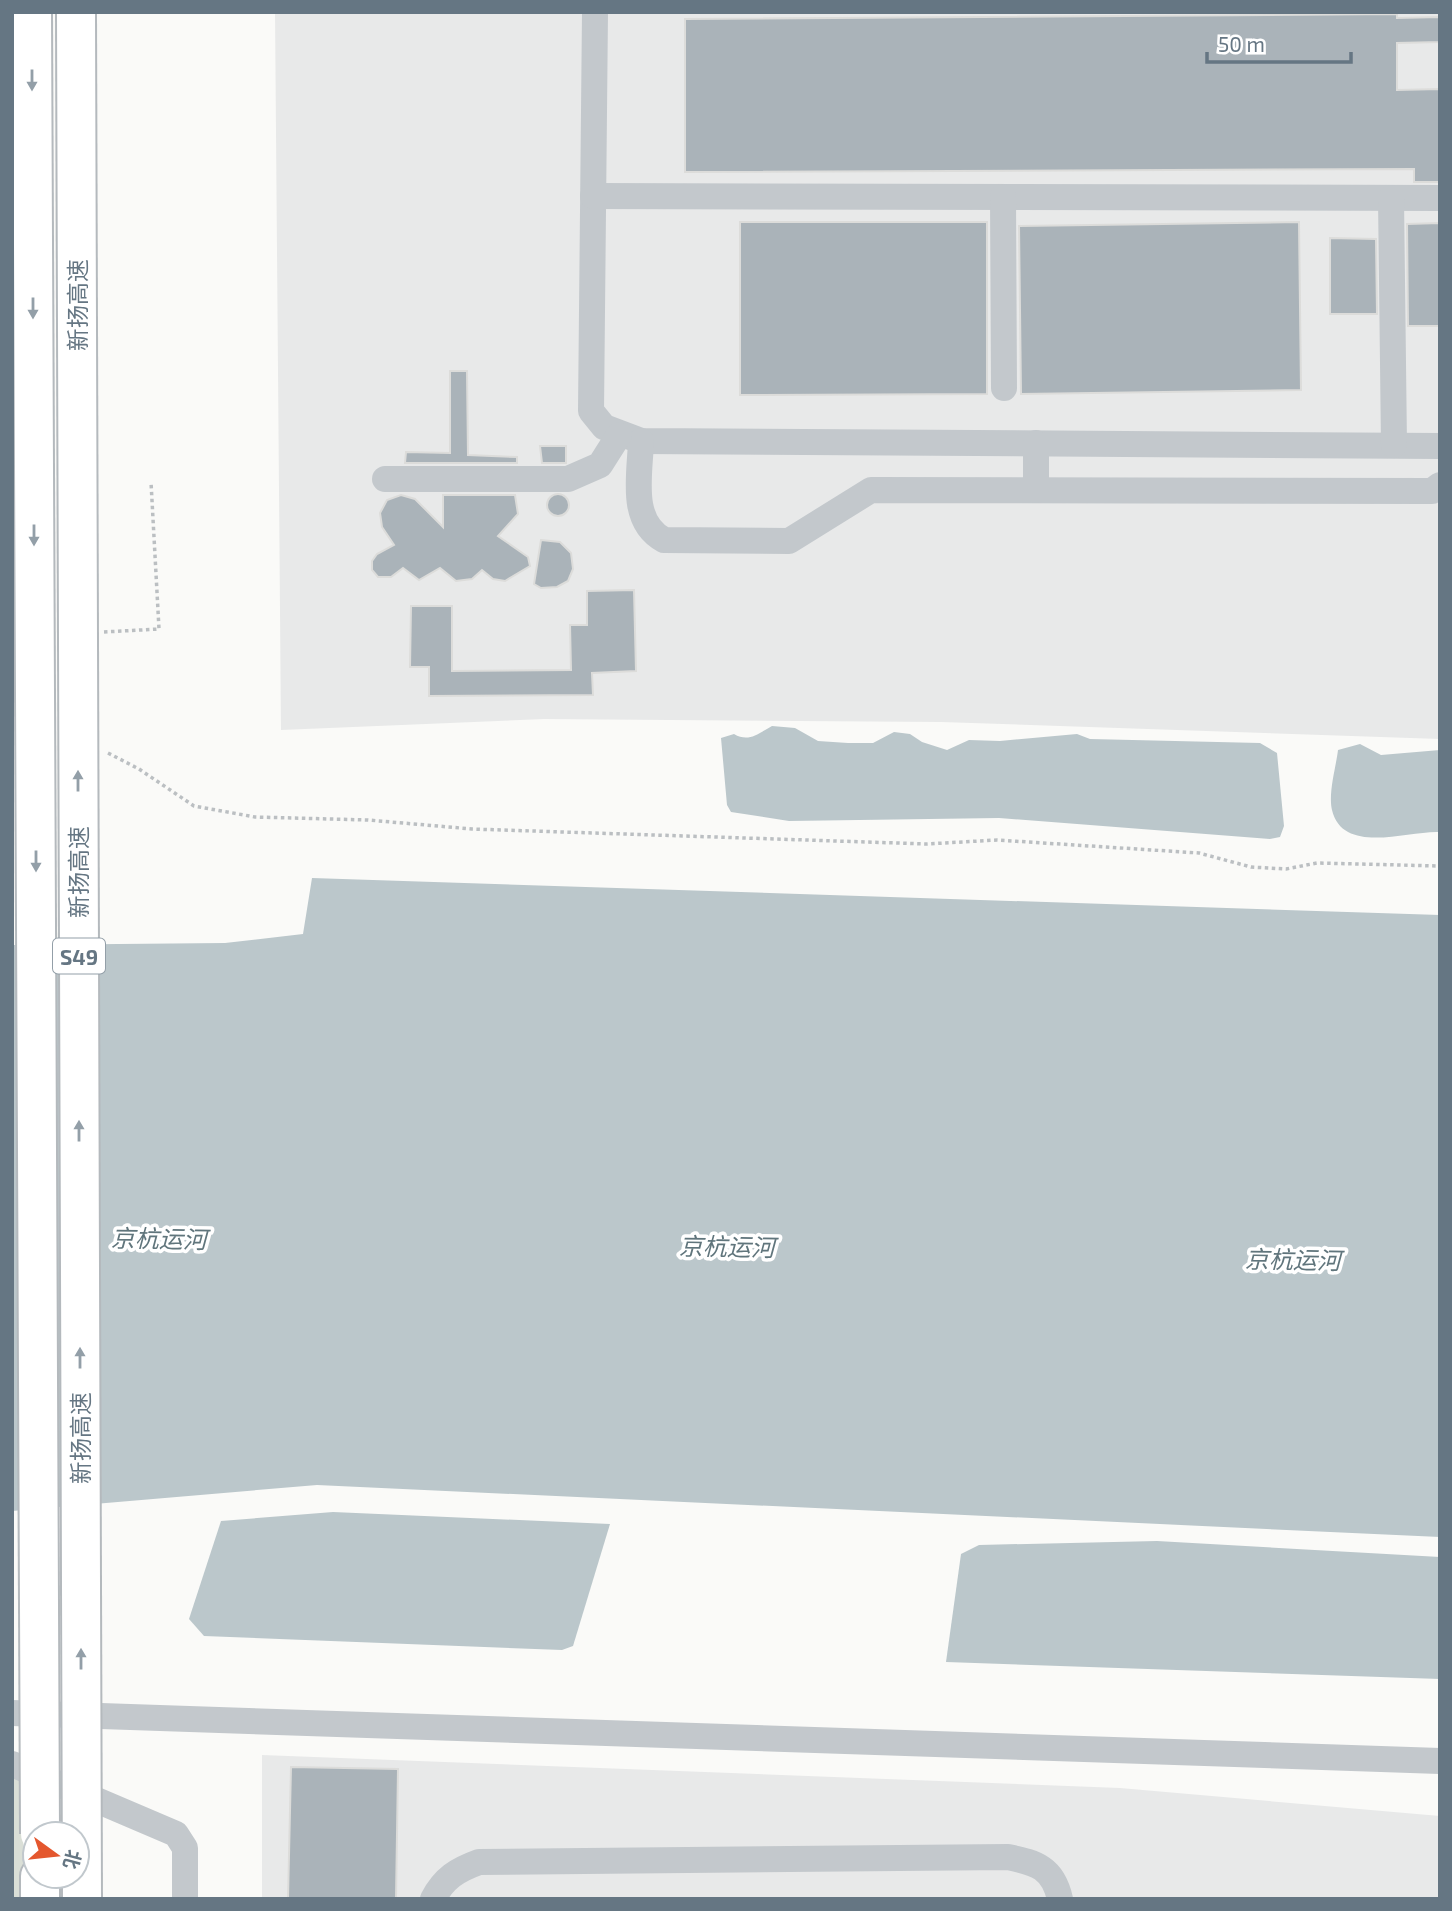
<svg xmlns="http://www.w3.org/2000/svg" width="1452" height="1911" font-family="'Exo 2','Noto Sans SC',sans-serif">
<style>
.built{fill:#e8e9e9}
.green{fill:#dadfd7}
.water{fill:#bbc7cb}
.building{fill:#aab3b9;stroke:#dcdcda;stroke-width:2}
.lines{fill:none;stroke-linecap:round;stroke-linejoin:round}
.highway-casing{stroke:#b4b9bd;stroke-width:42}
.path{stroke:#bbbfc2;stroke-width:3.5;stroke-dasharray:3.5 3.5;stroke-linecap:butt}
.minor{stroke:#c3c8cc;stroke-width:26}
.highway{stroke:#fff;stroke-width:38}
.highway-bridge-casing{stroke:#b4b9bd;stroke-width:42;stroke-linecap:butt}
.highway-bridge{stroke:#fff;stroke-width:38}
.oneway{fill:#939fa8}
.labels{text-anchor:middle;dominant-baseline:central;stroke-width:7;stroke-linejoin:round;paint-order:stroke}
.shield{fill:#fff;stroke:#939fa8;stroke-width:2}
.shield-label{font-size:21px;font-weight:bold;fill:#657683}
.street-label{font-size:23px;fill:#657683;stroke:#fff}
.water-label{font-size:24px;font-style:italic;fill:#60757c;stroke:#fff}
</style>
<rect width="100%" height="100%" fill="#fafaf8"/>
<g class="built">
<polygon points="275,12 1440,12 1440,739 941,722 544,719 281,730"/>
<polygon points="262,1755 1120,1788 1440,1816 1440,1899 262,1899"/>
</g>
<polygon class="green" points="12,1754 23,1785 24,1899 12,1899"/>
<g class="water">
<path d="M772 726 795 728 818 741 848 743H873L894 732 910 734 922 742 947 750 969 740 1000 741 1077 734 1090 739 1260 743 1277 753 1284 826 1280 837 1270 839 999 818 789 821 731 812 727 805 721 738 734 734C749 743 759 733 772 726Z"/>
<path d="M1360 744 1381 755 1440 750V832C1409 830 1343 856 1332 810 1328 793 1336 767 1338 750Z"/>
<polygon points="312,878 1440,915 1440,1537 317,1485 12,1511 12,945 225,943 303,934"/>
<polygon points="333,1512 610,1524 573,1646 562,1650 204,1636 189,1619 221,1521"/>
<polygon points="1157,1541 1440,1557 1440,1679 946,1662 961,1554 979,1545"/>
</g>
<g class="building">
<polygon points="1397,14 1397,18 1440,17 1440,42 1397,43 1397,90 1440,89 1440,182 1414,182 1414,169 685,172 685,19"/>
<polygon points="740,222 987,222 987,394 740,395"/>
<polygon points="1299,222 1301,390 1021,394 1019,226"/>
<polygon points="1440,223 1440,326 1408,326 1407,224"/>
<polygon points="1330,238 1376,239 1377,314 1330,314"/>
<polygon points="450,371 467,371 468,455 517,457 517,463 405,463 406,452 450,453"/>
<polygon points="540,446 566,446 566,463 542,463"/>
<circle cx="558" cy="505" r="11"/>
<polygon points="401,495 415,499 443,527 443,495 515,495 518,514 498,536 528,557 530,566 505,581 493,579 482,570 472,579 456,581 440,568 419,580 403,568 391,577 378,577 372,570 372,561 377,554 394,545 382,527 380,513 387,500"/>
<polygon points="541,540 560,542 571,553 573,569 568,581 557,587 541,588 534,584"/>
<polygon points="634,590 636,671 592,673 593,695 429,696 429,667 410,667 411,606 452,606 452,671 571,670 570,625 587,625 587,591"/>
<polygon points="291,1767 398,1769 396,1899 288,1899"/>
</g>
<g class="lines">
<g class="highway-casing">
<polyline id="highway" points="40,1876 40,1899"/>
</g>
<g class="path">
<polyline points="104,632 159,629 151,482"/>
<polyline points="108,753 139,769 194,806 255,817 368,820 472,829 927,844 997,840 1199,853 1251,867 1286,869 1317,863 1440,866"/>
</g>
<g class="minor">
<polyline points="595,12 591,411 604,427 641,441 1440,446"/>
<polyline points="593,196 1440,198"/>
<polyline points="1003,197 1004,388"/>
<polyline points="1391,198 1394,445"/>
<path d="M641 441C640 475 629 521 664 540L789 541 871 490 1432 491 1440 485"/>
<polyline points="385,479 568,479 600,465 619,435"/>
<polyline points="1036,490 1036,443"/>
<polyline points="12,1713 1440,1761"/>
<polyline points="12,1764 176,1834 185,1848 185,1899"/>
<path d="M433 1899C444 1878 457 1870 479 1862L1008 1857C1037 1863 1053 1868 1060 1899"/>
</g>
<use href="#highway" class="highway"/>
<g class="highway-bridge-casing">
<g id="highway-bridge">
<polyline points="32,12 40,1834"/>
<polyline points="76,12 82,1899"/>
</g>
</g>
<use href="#highway-bridge" class="highway-bridge"/>
</g>
<defs><path id="oneway-solid" d="M-6-.8H1V-3.2L6.5 0L1 3.2V.8H-6Z" transform="scale(1.75)"/></defs>
<g class="oneway">
<use href="#oneway-solid" transform="translate(32 80) rotate(90)"/>
<use href="#oneway-solid" transform="translate(33 308) rotate(90)"/>
<use href="#oneway-solid" transform="translate(34 535) rotate(90)"/>
<use href="#oneway-solid" transform="translate(78 781) rotate(-90)"/>
<use href="#oneway-solid" transform="translate(36 861) rotate(90)"/>
<use href="#oneway-solid" transform="translate(79 1131) rotate(-90)"/>
<use href="#oneway-solid" transform="translate(80 1358) rotate(-90)"/>
<use href="#oneway-solid" transform="translate(81 1659) rotate(-90)"/>
</g>
<g class="labels">
<rect class="shield" x="53" y="938.5" width="52" height="35" rx="5"/>
<g class="shield-label">
<text x="79" y="956">S49</text>
</g>
<g class="street-label">
<text transform="translate(77 305) rotate(-90)">新扬高速</text>
<text transform="translate(78 872) rotate(-90)">新扬高速</text>
<text transform="translate(80 1438) rotate(-90)">新扬高速</text>
</g>
<g class="water-label">
<text transform="translate(159 1238) rotate(1)">京杭运河</text>
<text transform="translate(727 1246) rotate(1)">京杭运河</text>
<text transform="translate(1293 1259) rotate(1)">京杭运河</text>
</g>
</g>
<rect width="1452" height="1911" fill="none" stroke="#657683" stroke-width="28"/>
<g transform="translate(56 1855) rotate(105)"><circle r="33" fill="#ffffff" stroke="#c1c8cd" stroke-width="2"/>
<path d="M0-5L12 26L0 18L-12 26Z" fill="#e4572e"/>
<text y="-10" font-size="19" font-weight="bold" text-anchor="middle" fill="#657683">北</text>
</g>
<path d="M1207 52v10h144v-10" fill="none" stroke="#657683" stroke-width="3.5"/>
<text x="1218" y="52" font-size="21" fill="#657683" stroke="#ffffff" stroke-width="5" paint-order="stroke">50 m</text>
</svg>
